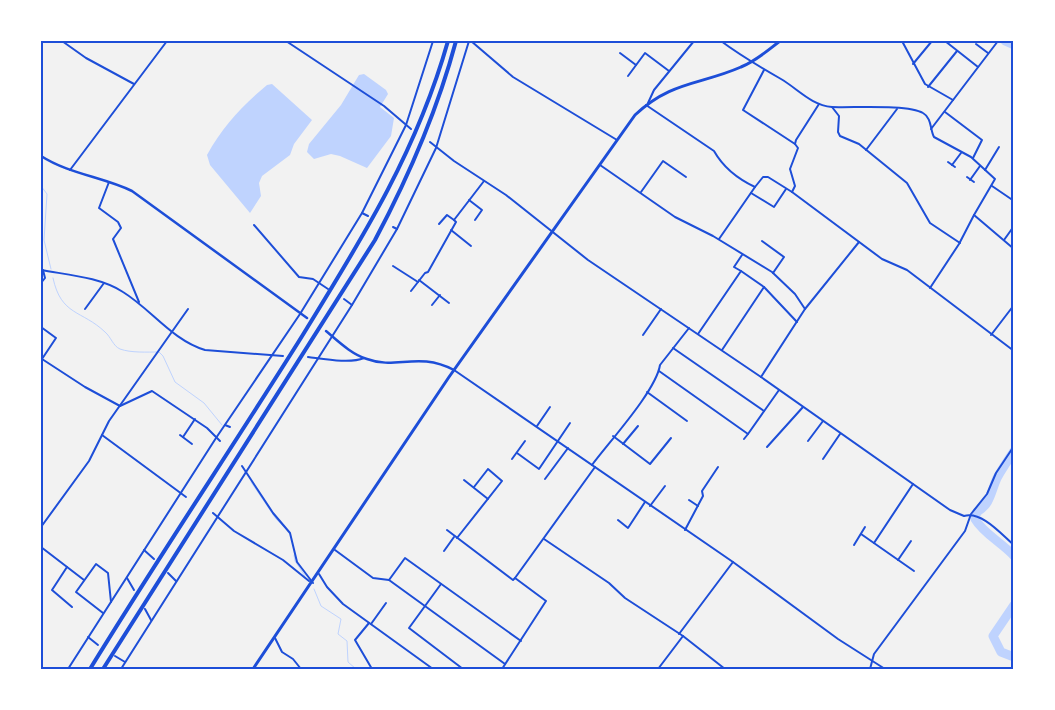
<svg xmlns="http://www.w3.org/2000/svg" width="1055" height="710" font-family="Cabin,sans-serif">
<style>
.water{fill:#bfd3fe}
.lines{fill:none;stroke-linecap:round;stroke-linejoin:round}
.stream{stroke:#bfd3fe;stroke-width:1}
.river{stroke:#bfd3fe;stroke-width:9}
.minor{stroke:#1d4ed8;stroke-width:2}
.tertiary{stroke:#1d4ed8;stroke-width:2.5}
.primary{stroke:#1d4ed8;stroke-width:3}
.motorway{stroke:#1d4ed8;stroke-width:4}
.neatline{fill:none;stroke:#1d4ed8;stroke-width:2}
</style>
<rect width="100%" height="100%" fill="#f2f2f2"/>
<g class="water">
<polygon points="364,74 386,90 388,94 380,107 394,118 391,136 367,168 340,156 331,154 314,159 307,152 309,144 341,105 359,75"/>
<path d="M272 84 312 120 294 144 290 155 262 176 259 183 261 196 250 213 210 165 207 155C223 126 242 106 267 85Z"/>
</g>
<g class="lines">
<g class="stream">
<polyline points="41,186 47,194 44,240 51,269"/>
<path d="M53 278C61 316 82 310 105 332 111 337 113 346 120 349 131 353 147 352 159 352L163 356 175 382 204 403 222 425"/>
<polyline points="251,482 276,519 287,530"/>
<polyline points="294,555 295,561 305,576"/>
<polyline points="314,589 321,606 341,619 338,634 347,641 348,662 356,669"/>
</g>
<g class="river">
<polyline points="1005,41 1014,45"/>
<path d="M1014 451C1008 460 1002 469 997 478 991 491 991 504 977 512L975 519C983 533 1002 543 1014 556"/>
<polyline points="1014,605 993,636 1001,652 1014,657"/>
</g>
<g class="minor">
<polyline points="62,41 86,58 134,84"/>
<polyline points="286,41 384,106 411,129"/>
<polyline points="471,41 513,77 617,140"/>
<path d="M721 41C741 56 760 67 781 79 798 89 811 105 832 107L839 116 838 132 840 136 859 144 907 183 930 223 960 243"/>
<polyline points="902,41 925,84 953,100"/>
<polyline points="945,41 978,67"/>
<polyline points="976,44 988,53"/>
<polyline points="620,53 636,65"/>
<polyline points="913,64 932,41"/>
<polyline points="764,70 743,110 795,144"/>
<polyline points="628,76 645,53 669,71"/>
<polyline points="928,87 957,51"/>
<polyline points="648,103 654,90 694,41"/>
<path d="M646 105 714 151C723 167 738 179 755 187L763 177H768L792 192 882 259 907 270 1014 351"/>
<path d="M832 107C852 108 908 104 923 113 932 118 930 130 934 137L971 157 995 179 974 215 1014 249"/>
<polyline points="945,112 982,140 973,158"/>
<polyline points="931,129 998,41"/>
<path d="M430 142 454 161 506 195 588 260 761 377 950 510 964 516C982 511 1001 534 1014 545"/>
<polyline points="866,150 897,109"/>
<polyline points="948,162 955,167"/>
<polyline points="600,165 675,217 713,236 772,272 795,294 805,309"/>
<polyline points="952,165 961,153"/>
<polyline points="70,170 167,41"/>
<polyline points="985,170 999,147"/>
<polyline points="967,177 974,182"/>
<polyline points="970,180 980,166"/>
<polyline points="109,182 99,208 118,222 121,228 113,239 139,302"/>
<polyline points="992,186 1014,201"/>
<polyline points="641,192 663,161 686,177"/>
<polyline points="792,192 795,186 790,169 798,148 795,144 796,140 819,104"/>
<polyline points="751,193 774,207 786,189"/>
<polyline points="469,200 482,210 475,220"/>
<polyline points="362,213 368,216"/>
<polyline points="439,224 447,215 454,220"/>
<polyline points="254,225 299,277 313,279 328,289"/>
<polyline points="393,227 397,229"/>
<polyline points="451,230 471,246"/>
<polyline points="719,239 755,187"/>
<polyline points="1004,240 1014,226"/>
<polyline points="762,241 784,257 773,273"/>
<polyline points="393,266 418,282"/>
<path d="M41 270C68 275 100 277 123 292 152 310 172 340 205 350L283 356"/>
<polyline points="741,271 764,287 797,322"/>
<polyline points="419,280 449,303"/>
<polyline points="41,283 45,278 43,270"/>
<polyline points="930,288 959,244 974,215"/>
<polyline points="411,291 425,273 428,272 456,222 454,220 484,181"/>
<polyline points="344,299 352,305"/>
<polyline points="432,305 440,295"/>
<polyline points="85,309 104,283"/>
<polyline points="41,327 56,338 42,359 85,387 120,406"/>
<polyline points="698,334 741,271 734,267 742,255"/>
<polyline points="643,335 661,309"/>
<polyline points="991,335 1014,305"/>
<polyline points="673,348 764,411"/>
<polyline points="722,350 764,287"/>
<path d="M308 357C324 359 350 364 364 358"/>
<polyline points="454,370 733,562 838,639 885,669"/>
<polyline points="659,371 748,434 779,390"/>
<polyline points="761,377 805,309 859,242"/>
<polyline points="647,392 687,421"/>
<polyline points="120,406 152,391 207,428 220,441"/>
<polyline points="225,425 230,427"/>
<polyline points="537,426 550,407"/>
<polyline points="102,435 186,497"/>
<polyline points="180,435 192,444"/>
<polyline points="613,436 650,464 671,438"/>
<polyline points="183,437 195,419"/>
<polyline points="744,439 748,434"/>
<polyline points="808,441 823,421"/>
<polyline points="623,444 638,426"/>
<polyline points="767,447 803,407"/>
<polyline points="517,453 539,469 570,423"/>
<polyline points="512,459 525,441"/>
<polyline points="823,459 840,434"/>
<path d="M592 465C609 442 656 391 660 365L689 328"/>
<polyline points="242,466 273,513 290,533 297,562 313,583"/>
<polyline points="545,479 568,448"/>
<polyline points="464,480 488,499"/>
<polyline points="689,500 698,506"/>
<polyline points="650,506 665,486"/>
<polyline points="213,513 234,531 283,560 309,581"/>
<polyline points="618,520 628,528 645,502"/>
<polyline points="41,527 89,461 109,421 188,309"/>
<polyline points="447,530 513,580 515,578"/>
<polyline points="685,530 703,496 702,491 718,467"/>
<polyline points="861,534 914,571"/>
<polyline points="457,538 502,481 488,469 474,487"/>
<polyline points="544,539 609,583 625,598 683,636 725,669"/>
<polyline points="874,543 913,484"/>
<polyline points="854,545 865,527"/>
<polyline points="41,547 84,580"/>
<polyline points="144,550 154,559"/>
<polyline points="335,550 373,578 389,580 505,664"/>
<polyline points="444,551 454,537"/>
<polyline points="898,560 911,541"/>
<polyline points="67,567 52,590 72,607"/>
<polyline points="168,573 176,581"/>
<polyline points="319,574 327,587 343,604 433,669"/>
<polyline points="127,578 134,590"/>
<polyline points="389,580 405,558 521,641"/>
<polyline points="441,584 409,628 463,669"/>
<polyline points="145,609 151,620"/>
<polyline points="103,613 76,592 96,564 108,573 111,602"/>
<polyline points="369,623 355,640 372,669"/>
<polyline points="371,624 386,603"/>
<polyline points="679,634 733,562"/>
<polyline points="88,637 98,645"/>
<polyline points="275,638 282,652 293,659 301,669"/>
<polyline points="115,656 125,662"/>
<polyline points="68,669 216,438 300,314 362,213 406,125 433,41"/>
<polyline points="121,669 352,305 397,229 436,148 469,41"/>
<polyline points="502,669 546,601 515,578 595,467"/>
<polyline points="658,669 683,636"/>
<polyline points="870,669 874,654 965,531 971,514 987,494 996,473 1014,446"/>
</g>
<g class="tertiary">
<path d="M41 156C69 174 103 177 132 191L307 318"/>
<path d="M326 331C338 341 351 354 367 359 396 370 418 351 454 370"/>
</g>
<path class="primary" d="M253 669 449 377 635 115C671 81 700 85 741 67 756 61 767 51 780 41"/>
<g class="motorway">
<path d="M90 669C158 558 230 451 299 341 360 242 416 154 448 41"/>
<path d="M103 669 375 240C409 176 437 112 456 41"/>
</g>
</g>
<rect width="1055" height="710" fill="none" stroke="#ffffff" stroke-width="85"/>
<rect x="42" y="42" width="970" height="626" class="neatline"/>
</svg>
